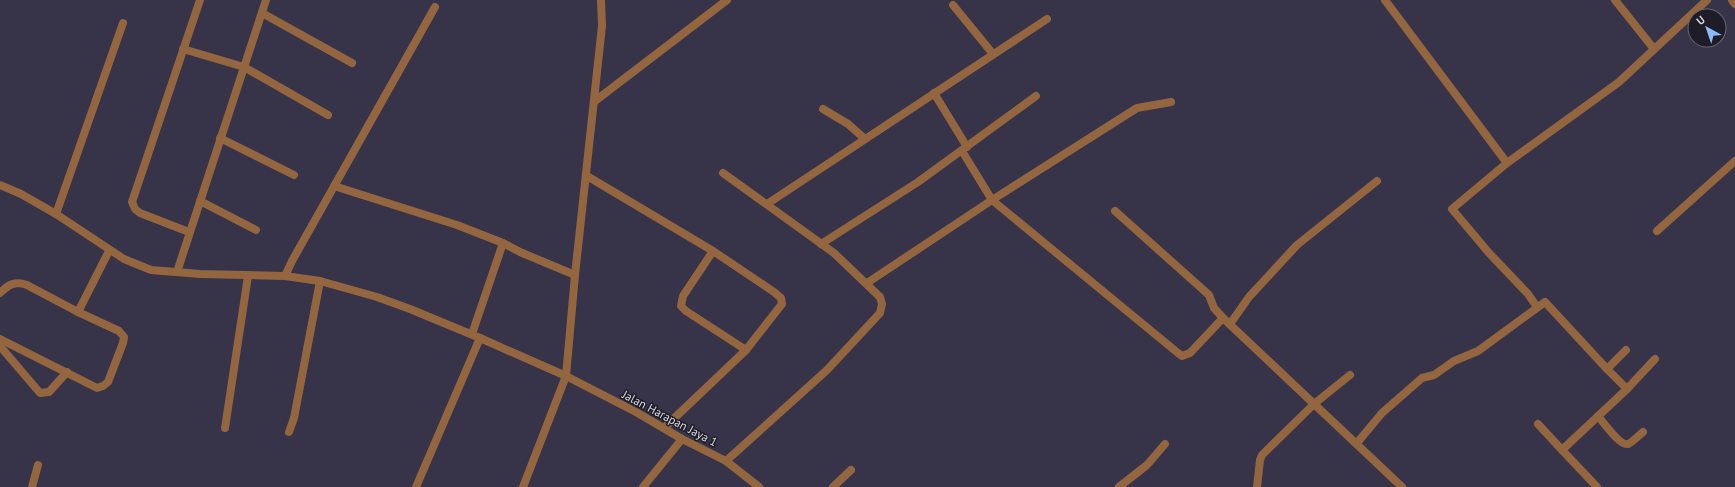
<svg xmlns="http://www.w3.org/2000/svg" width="1735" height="487" font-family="'PT Sans',sans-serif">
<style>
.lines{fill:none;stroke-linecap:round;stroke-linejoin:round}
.street{stroke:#936640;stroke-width:8}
.labels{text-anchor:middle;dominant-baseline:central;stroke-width:3;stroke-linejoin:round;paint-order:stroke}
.street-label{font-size:12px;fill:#d9d7e5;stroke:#1e1c26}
</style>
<rect width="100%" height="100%" fill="#373348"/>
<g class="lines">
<g class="street">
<polyline points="1385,0 1507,163 1619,82 1707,0"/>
<polyline points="1615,0 1654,49"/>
<polyline points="1732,0 1735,4"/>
<polyline points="953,5 993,54"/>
<polyline points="262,13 352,63"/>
<polyline points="183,49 244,67 328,115"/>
<polyline points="934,93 967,147"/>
<polyline points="595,101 727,0"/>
<polyline points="823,109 848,124 865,139"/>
<polyline points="220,138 294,175"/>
<polyline points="962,151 992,200 1178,353 1182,356 1190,353 1223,318 1402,487"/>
<polyline points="1507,163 1452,209 1489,253 1528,294 1537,307"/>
<polyline points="723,173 834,253 880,297 882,304 880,313 827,370 726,461"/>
<polyline points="587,176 713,251 774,292 781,298 782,304 746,350 664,428"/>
<polyline points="0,185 21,194 56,214 124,259 151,270 200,274 285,276 320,281 377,297 410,309 480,338 566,376 636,412 682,439 726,461 759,487"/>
<polyline points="334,186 457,225 503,243 520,252 575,275"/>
<polyline points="200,201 256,230"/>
<polyline points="767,204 1047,19"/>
<polyline points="1115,211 1209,295 1214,308 1223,318"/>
<polyline points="56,214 123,23"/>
<polyline points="1657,231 1735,161"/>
<polyline points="189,232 140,213 135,209 132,202 200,0"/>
<polyline points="821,244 918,182 1036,96"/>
<polyline points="713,251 683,296 681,306 686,311 746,350"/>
<polyline points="177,272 266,0"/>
<polyline points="285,276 292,261 435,7"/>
<polyline points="867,283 992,200 1137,108 1171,102"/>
<path d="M0 293C9 284 15 281 27 285L78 312 119 331 124 337 123 343 108 382 103 386 97 388 0 339"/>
<polyline points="78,312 109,251"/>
<polyline points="1230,324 1249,297 1297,245 1377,181"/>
<polyline points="472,334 503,243"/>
<polyline points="0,346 40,393 49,392 67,372"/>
<polyline points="1627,389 1655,359"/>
<path d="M1598 416C1603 422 1620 446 1628 444 1633 442 1639 435 1643 432"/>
<polyline points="1538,424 1562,450"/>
<polyline points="225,428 248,276"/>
<polyline points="289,432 294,418 320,281"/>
<polyline points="1357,443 1382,413 1422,378 1434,375 1454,361 1478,351 1545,302 1607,369"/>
<polyline points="32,487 38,465"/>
<polyline points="416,487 480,338"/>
<polyline points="523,487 566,376 575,275 602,26 601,0"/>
<polyline points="643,487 682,439"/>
<polyline points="833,487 851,470"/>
<polyline points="1119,487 1147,465 1165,444"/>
<polyline points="1257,487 1260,460 1262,455 1314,404 1350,375"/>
<polyline points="1597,487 1562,450 1627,389 1607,369 1626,350"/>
</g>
</g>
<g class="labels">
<g class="street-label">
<text transform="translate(670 418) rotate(28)">Jalan Harapan Jaya 1</text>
</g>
</g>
<g transform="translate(1707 28) rotate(320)"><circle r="19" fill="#1e1c26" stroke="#696772"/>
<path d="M0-3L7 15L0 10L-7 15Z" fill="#8bbafc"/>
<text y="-6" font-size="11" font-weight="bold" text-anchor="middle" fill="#d9d7e5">U</text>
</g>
</svg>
